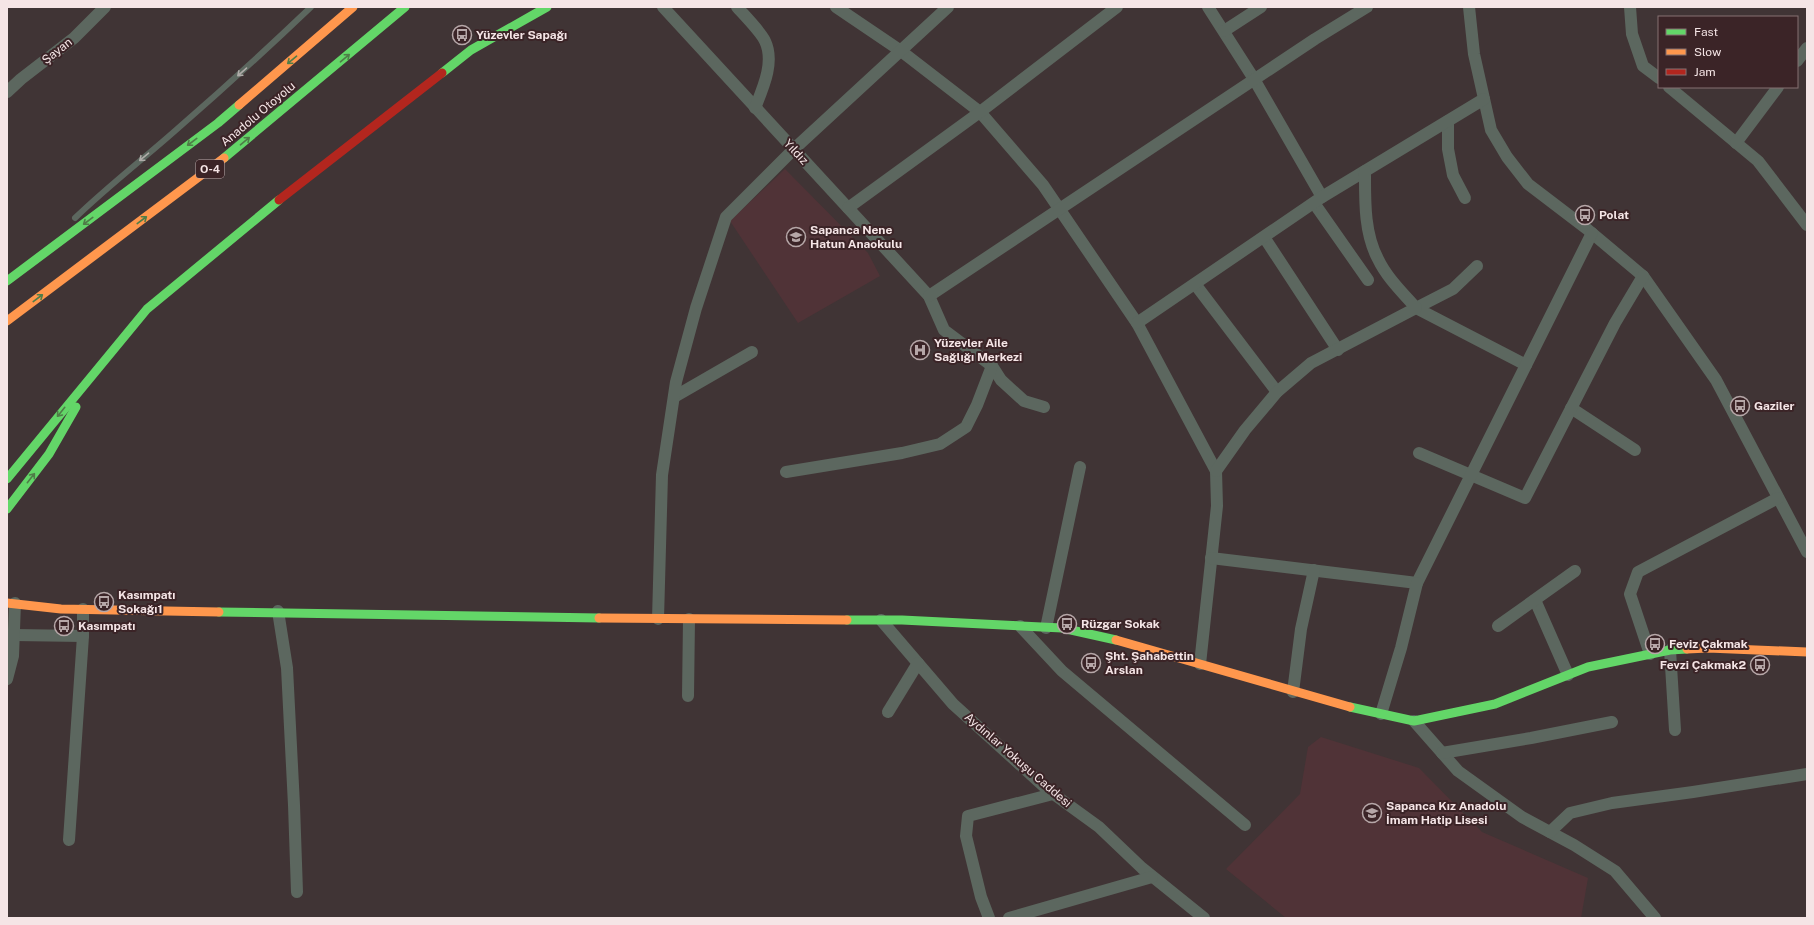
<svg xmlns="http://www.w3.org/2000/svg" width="1814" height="925" font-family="'Public Sans',sans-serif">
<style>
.built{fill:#503337}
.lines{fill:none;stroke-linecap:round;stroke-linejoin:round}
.lane{stroke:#5c675f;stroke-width:6}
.street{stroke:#5c675f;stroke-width:12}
.fast{stroke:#63d668;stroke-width:9}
.slow{stroke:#ff974d;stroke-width:9}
.jam{stroke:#b3261e;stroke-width:9}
.oneway{stroke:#4f7d48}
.oneway2{stroke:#b0aca9}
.labels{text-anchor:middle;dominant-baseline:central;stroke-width:4;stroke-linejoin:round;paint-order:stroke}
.shield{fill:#3b2427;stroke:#bdabad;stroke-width:1}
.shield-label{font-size:11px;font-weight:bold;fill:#f5e5e6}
.poi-label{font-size:12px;font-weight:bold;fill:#f5e5e6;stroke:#3b2427;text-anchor:start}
.street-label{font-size:12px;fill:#f5e5e6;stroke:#3b2427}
</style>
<rect width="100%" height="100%" fill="#403435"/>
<g class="built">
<polygon points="785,169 868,253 880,276 798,323 730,221"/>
<polygon points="1321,737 1419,768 1482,832 1588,878 1581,918 1286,918 1226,869 1300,794 1308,747"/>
</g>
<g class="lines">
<path class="lane" d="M75 218C107 187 142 160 176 130 222 90 267 49 311 7"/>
<g class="street">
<polyline points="663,7 929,296 944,330 992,366 1001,380 1024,401 1044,407"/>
<path d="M737 7C745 16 761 32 765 41 775 62 763 88 755 108"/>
<polyline points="836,7 901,51 980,112 1043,185 1137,323 1216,471 1217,506 1200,664"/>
<polyline points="1208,7 1254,79 1322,197"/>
<polyline points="1469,7 1474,54 1491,130 1507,157 1528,184 1587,229 1643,276 1716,380 1807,552"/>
<polyline points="1630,7 1632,34 1643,66 1659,78"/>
<polyline points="1224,31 1261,7"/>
<polyline points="1797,61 1807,48"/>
<polyline points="1669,87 1758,161 1807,225"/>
<polyline points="7,92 21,79 74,38 105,7"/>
<polyline points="1448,121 1448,149 1453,175 1465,198"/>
<polyline points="1736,143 1778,87"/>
<polyline points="1314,203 1368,280"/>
<polyline points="848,208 980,112 1117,7"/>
<polyline points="1264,237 1338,350"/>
<polyline points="1477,266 1453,289 1416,308 1526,365"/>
<polyline points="1195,284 1277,392"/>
<polyline points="929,296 1315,39 1367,7"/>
<polyline points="1137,323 1322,197 1484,99"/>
<polyline points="674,397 752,352"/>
<polyline points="1571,408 1635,450"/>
<polyline points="1419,453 1525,498 1615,323 1643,276"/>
<path d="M1216 471 1245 430 1277 392 1311 363 1416 308C1403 293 1387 278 1378 259 1364 233 1365 200 1365 171"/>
<polyline points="786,472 902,453 940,444 966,427 977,405 992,366"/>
<polyline points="1211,558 1417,583 1592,233"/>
<polyline points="1535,600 1568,675"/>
<polyline points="278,611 287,668 294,805 297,892"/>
<polyline points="658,619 662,475 676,382 696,308 726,217 794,149 948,7"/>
<polyline points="881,620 953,704 1048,790 1099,827 1142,868 1204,918"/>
<polyline points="1020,626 1062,671 1245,825"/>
<polyline points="1498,626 1575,571"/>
<polyline points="1046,628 1080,467"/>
<polyline points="14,635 83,636"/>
<polyline points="1670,650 1675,730"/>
<polyline points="1650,654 1630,594 1638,572 1778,498"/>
<polyline points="7,679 13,656 15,603"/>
<polyline points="1293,692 1301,629 1314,570"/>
<polyline points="688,696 689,619"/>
<polyline points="888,712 918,663"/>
<polyline points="1381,714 1401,648 1417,583"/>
<polyline points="1414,721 1458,771 1522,817 1574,845 1615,871 1655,918"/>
<polyline points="1442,753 1531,738 1612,722"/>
<polyline points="1550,832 1570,813 1612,803 1693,792 1807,774"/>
<polyline points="69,840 83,636 83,609"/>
<polyline points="989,918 981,897 966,836 968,816 1053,794"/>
<polyline points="1009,918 1152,877"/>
</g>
<g class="fast">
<polyline points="442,73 471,50 547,7"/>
<polyline points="224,158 405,7"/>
<polyline points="7,281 218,123 239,105"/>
<polyline points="7,479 147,309 279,200"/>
<polyline points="7,509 49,454 76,407"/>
<polyline points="219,612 599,618"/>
<polyline points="847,620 902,620 1062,628 1116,640"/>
<polyline points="1350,707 1414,721 1495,704 1588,667 1670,650 1687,649"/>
</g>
<g class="slow">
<polyline points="239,105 353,7"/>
<polyline points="7,321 224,158"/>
<polyline points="7,603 61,609 219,612"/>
<polyline points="599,618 847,620"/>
<polyline points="1116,640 1350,707"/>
<polyline points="1687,649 1708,648 1807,652"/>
</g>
<polyline class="jam" points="279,200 442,73"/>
</g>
<defs><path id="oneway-shaft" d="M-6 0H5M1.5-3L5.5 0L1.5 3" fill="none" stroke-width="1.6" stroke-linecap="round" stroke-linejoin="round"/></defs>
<g class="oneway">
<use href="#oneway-shaft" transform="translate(345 58) rotate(-40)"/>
<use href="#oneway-shaft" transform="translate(292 60) rotate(140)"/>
<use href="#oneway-shaft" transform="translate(245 141) rotate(-40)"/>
<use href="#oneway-shaft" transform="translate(192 142) rotate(143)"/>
<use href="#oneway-shaft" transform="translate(142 220) rotate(-37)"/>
<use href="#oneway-shaft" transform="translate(88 221) rotate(143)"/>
<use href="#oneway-shaft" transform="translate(38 298) rotate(-37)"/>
<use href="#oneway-shaft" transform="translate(61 412) rotate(129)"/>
<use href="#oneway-shaft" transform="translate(31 478) rotate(-52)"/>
</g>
<g class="oneway2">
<use href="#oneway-shaft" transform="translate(242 72) rotate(139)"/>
<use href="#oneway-shaft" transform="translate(144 157) rotate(140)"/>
</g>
<defs>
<g id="bus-ring" transform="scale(1)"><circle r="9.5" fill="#3b2427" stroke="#b6a7a8" stroke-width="1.5"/><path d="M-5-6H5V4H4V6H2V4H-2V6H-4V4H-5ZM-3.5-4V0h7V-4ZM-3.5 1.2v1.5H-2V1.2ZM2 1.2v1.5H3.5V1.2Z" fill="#b6a7a8"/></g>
<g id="school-ring" transform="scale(1)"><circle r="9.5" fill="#3b2427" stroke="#b6a7a8" stroke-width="1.5"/><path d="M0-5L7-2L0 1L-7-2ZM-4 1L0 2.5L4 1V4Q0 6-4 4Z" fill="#b6a7a8"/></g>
<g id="hospital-ring" transform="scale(1)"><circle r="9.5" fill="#3b2427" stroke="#b6a7a8" stroke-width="1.5"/><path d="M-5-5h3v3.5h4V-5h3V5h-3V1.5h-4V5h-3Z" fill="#b6a7a8"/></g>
</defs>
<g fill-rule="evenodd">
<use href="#bus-ring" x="462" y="35"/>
<use href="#bus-ring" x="1585" y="215"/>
<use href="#school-ring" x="796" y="237"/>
<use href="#hospital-ring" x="920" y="350"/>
<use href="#bus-ring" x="1740" y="406"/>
<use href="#bus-ring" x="104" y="602"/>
<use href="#bus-ring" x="1067" y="624"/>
<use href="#bus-ring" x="64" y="626"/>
<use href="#bus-ring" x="1655" y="644"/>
<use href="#bus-ring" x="1091" y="663"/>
<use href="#bus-ring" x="1760" y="665"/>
<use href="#school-ring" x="1372" y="813"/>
</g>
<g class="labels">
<rect class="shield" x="196" y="160" width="28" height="18" rx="3"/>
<g class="shield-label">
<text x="210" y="169">O-4</text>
</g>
<g class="poi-label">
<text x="476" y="35">Yüzevler Sapağı</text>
<text x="1599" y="215">Polat</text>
<text x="810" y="230">Sapanca Nene<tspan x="810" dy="14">Hatun Anaokulu</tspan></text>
<text x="934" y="343">Yüzevler Aile<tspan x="934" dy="14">Sağlığı Merkezi</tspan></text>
<text x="1754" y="406">Gaziler</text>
<text x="118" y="595">Kasımpatı<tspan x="118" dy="14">Sokağı1</tspan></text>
<text x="1081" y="624">Rüzgar Sokak</text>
<text x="78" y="626">Kasımpatı</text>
<text x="1669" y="644">Feviz Çakmak</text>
<text x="1105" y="656">Şht. Şahabettin<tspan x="1105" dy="14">Arslan</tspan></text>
<text x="1746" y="665" text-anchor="end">Fevzi Çakmak2</text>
<text x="1386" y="806">Sapanca Kız Anadolu<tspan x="1386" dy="14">İmam Hatip Lisesi</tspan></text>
</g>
<g class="street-label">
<text transform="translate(57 51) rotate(-38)">Şayan</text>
<text transform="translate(258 114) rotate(-40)">Anadolu Otoyolu</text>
<text transform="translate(796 152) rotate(47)">Yıldız</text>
<text transform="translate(1018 760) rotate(41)">Aydınlar Yokuşu Caddesi</text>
</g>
</g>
<rect width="1814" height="925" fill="none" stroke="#f5e5e6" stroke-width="16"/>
<rect x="1658" y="16" width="140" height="72" fill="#3b2427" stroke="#857173"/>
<rect x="1666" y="29" width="20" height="6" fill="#63d668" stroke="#857173"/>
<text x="1694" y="36" font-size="12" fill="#f5e5e6">Fast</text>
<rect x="1666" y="49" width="20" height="6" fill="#ff974d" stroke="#857173"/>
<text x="1694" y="56" font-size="12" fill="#f5e5e6">Slow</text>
<rect x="1666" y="69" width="20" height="6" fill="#b3261e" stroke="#857173"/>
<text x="1694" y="76" font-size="12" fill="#f5e5e6">Jam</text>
</svg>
